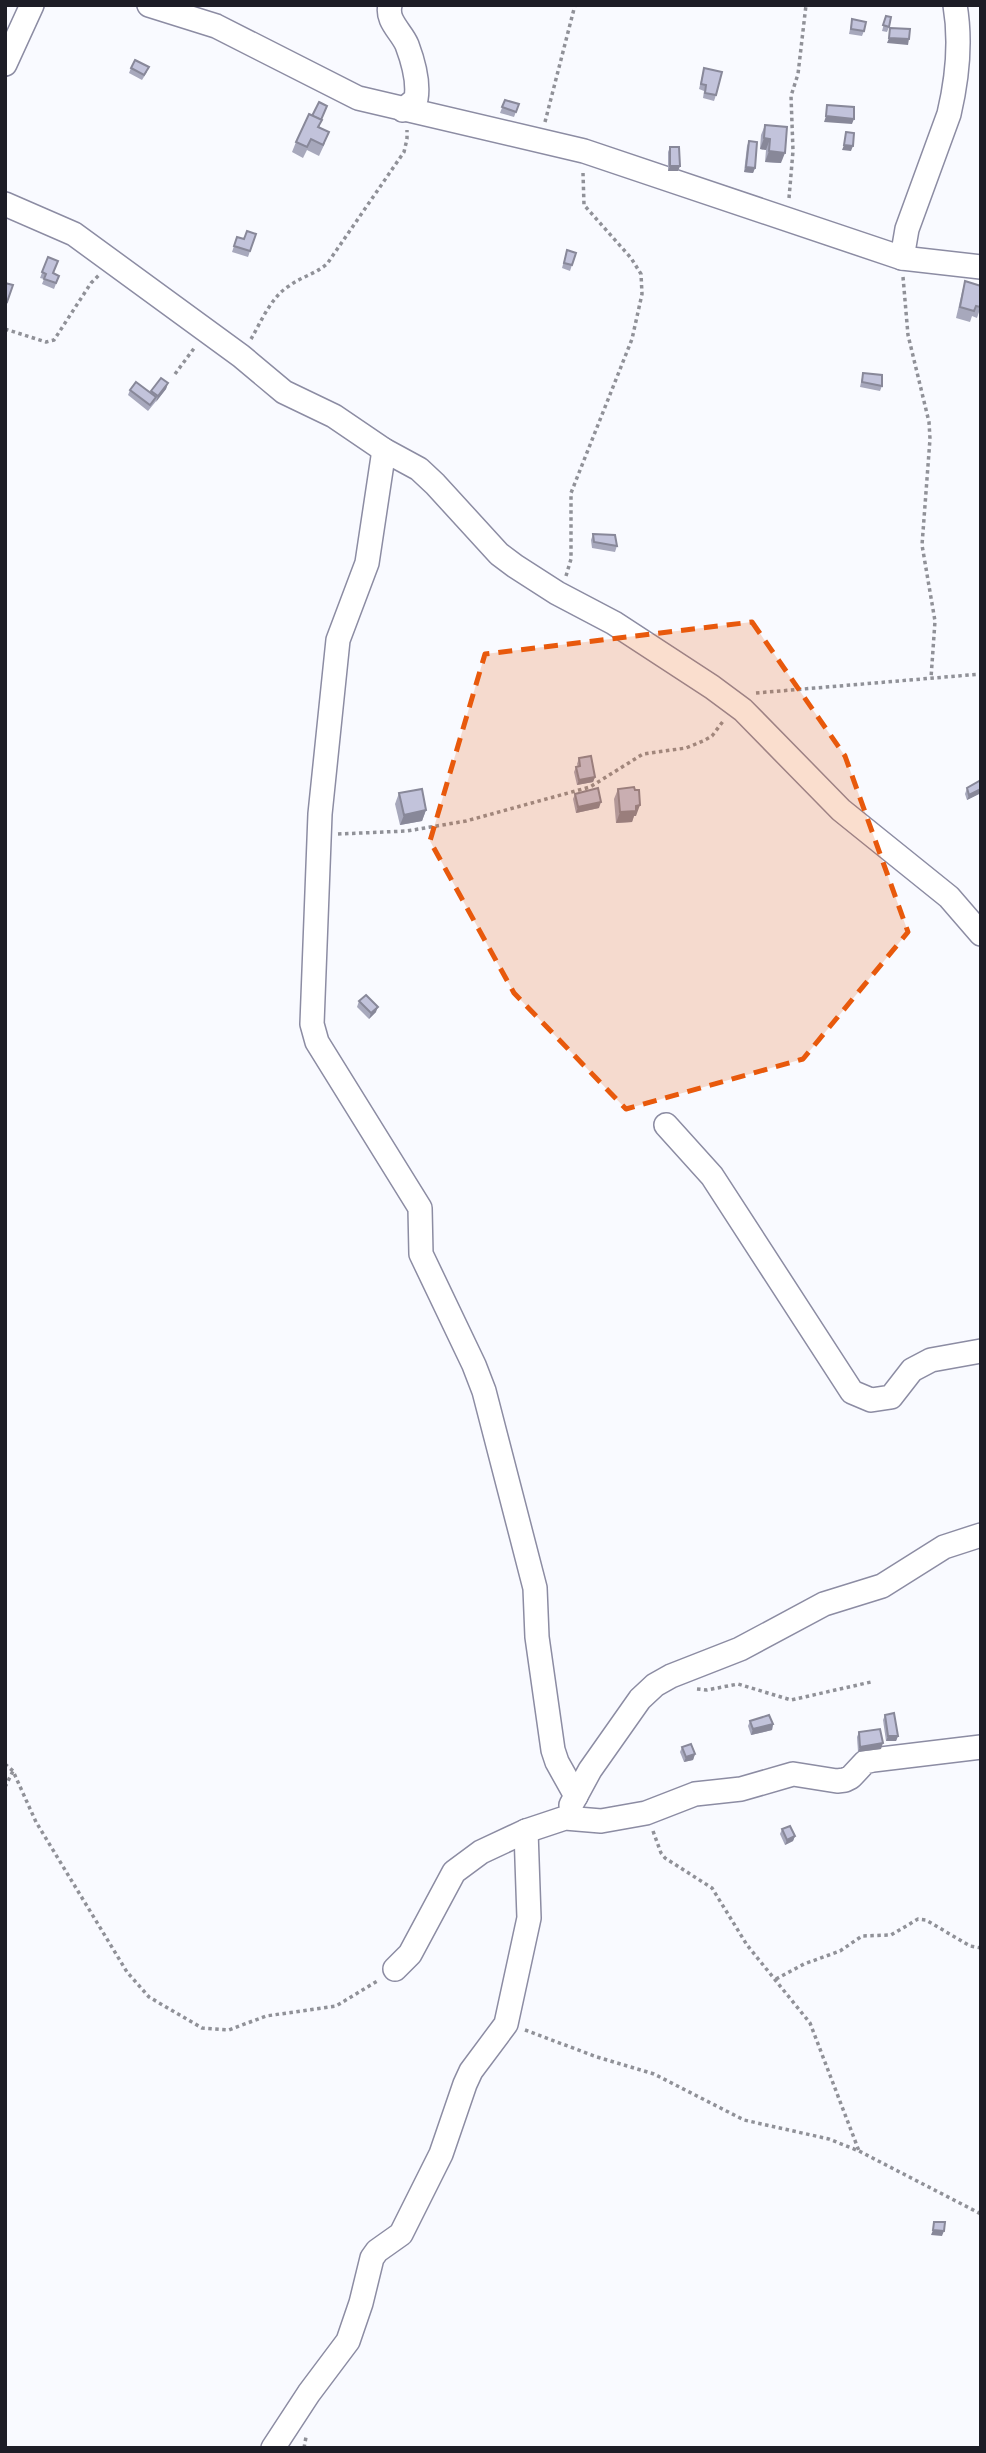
<svg xmlns="http://www.w3.org/2000/svg" width="986" height="2453" font-family="'Nunito Sans',sans-serif">
<style>
.lines{fill:none;stroke-linecap:round;stroke-linejoin:round}
.minor-casing{stroke:#8c8ca3;stroke-width:26}
.path{stroke:#909198;stroke-width:3.5;stroke-dasharray:3.5 3.5;stroke-linecap:butt}
.minor{stroke:#fff;stroke-width:23}
.wall{fill:#a7a8bc}
.shaded-wall{fill:#889}
.building{fill:#c2c3db;stroke:#889;stroke-width:2}
.marked{fill:#e8590c;fill-opacity:0.2;stroke:#e8590c;stroke-width:5;stroke-dasharray:14 9;stroke-linejoin:round}
</style>
<rect width="100%" height="100%" fill="#f9faff"/>
<g class="lines">
<g class="minor-casing">
<g id="minor">
<polyline points="149,5 216,26 358,98 584,151 902,258 981,267"/>
<path d="M390 5C386 21 401 31 407 45 413 61 419 82 416 99L403 110"/>
<polyline points="5,64 32,5"/>
<polyline points="5,204 74,234 241,356 284,392 334,416 384,450 419,469 435,484 499,554 515,566 557,593 614,623 712,687 743,710 841,810 949,897 981,934"/>
<path d="M902 258 907 229 949 114C957 80 961 40 955 5"/>
<polyline points="384,450 367,563 338,640 320,814 312,1024 317,1042 420,1208 421,1254 474,1365 484,1391 535,1588 537,1637 553,1750 557,1762 576,1796"/>
<polyline points="666,1125 712,1176 852,1392 871,1400 891,1397 912,1370 931,1360 981,1351"/>
<polyline points="571,1805 590,1770 640,1699 655,1685 671,1676 740,1649 824,1604 882,1586 944,1547 981,1535"/>
<polyline points="395,1969 410,1954 454,1872 481,1852 526,1831 565,1818 601,1821 646,1813 695,1794 741,1789 793,1774 837,1781 845,1780 851,1777 865,1762 873,1760 981,1747"/>
<polyline points="273,2448 309,2393 348,2341 361,2303 372,2258 377,2251 401,2234 441,2154 465,2084 471,2071 506,2024 529,1918 526,1831"/>
</g>
</g>
<g class="path">
<polyline points="545,122 575,5"/>
<polyline points="789,198 793,151 791,96 798,74 806,5"/>
<polyline points="903,277 908,335 929,422 930,439 922,545 935,621 931,678"/>
<polyline points="5,329 46,342 54,340 91,283 99,275"/>
<path d="M251 339C261 322 271 297 289 286 301 277 315 274 327 264L404 152 407 139V130"/>
<polyline points="175,374 195,347"/>
<polyline points="566,576 571,559 571,493 632,339 642,294 641,274 631,258 584,205 583,173"/>
<polyline points="756,693 981,674"/>
<polyline points="338,834 407,831 466,821 590,787 643,754 686,748 703,741 712,736 724,720"/>
<polyline points="697,1689 707,1690 738,1684 791,1700 871,1682"/>
<polyline points="5,1764 13,1771 36,1822 127,1972 149,1997 202,2028 229,2030 266,2016 336,2006 379,1980"/>
<polyline points="5,1787 13,1771"/>
<polyline points="653,1831 661,1853 665,1858 712,1888 747,1945 810,2023 859,2151"/>
<polyline points="776,1979 804,1964 840,1951 862,1936 891,1935 918,1919 926,1920 970,1946 981,1948"/>
<polyline points="525,2030 597,2057 654,2074 744,2120 829,2139 859,2151 981,2214"/>
<polyline points="304,2448 306,2437"/>
<polyline points="863,2448 896,2448"/>
</g>
<use href="#minor" class="minor"/>
</g>
<g class="wall">
<polygon points="886,16 889,27 887,32 882,31"/>
<polygon points="852,19 864,31 862,36 849,34"/>
<polygon points="131,68 147,72 142,80 129,73"/>
<polygon points="704,68 716,95 714,101 703,98 704,91 699,89"/>
<polygon points="505,100 519,104 514,117 500,113"/>
<polygon points="321,120 319,128 325,143 319,156 307,150 303,158 292,152 296,142"/>
<polygon points="765,125 781,163 765,162 766,150 760,149 761,135"/>
<polygon points="749,141 755,168 753,173 744,172 747,146"/>
<polygon points="670,147 680,166 678,171 668,171 668,152"/>
<polygon points="256,234 248,257 232,252 237,237 244,239"/>
<polygon points="567,250 576,253 570,271 562,268"/>
<polygon points="48,257 53,274 59,276 54,289 42,284 44,279 40,278"/>
<polygon points="965,281 981,286 981,312 979,312 977,318 972,316 970,322 956,318 962,292"/>
<polygon points="863,373 882,386 880,391 860,387"/>
<polygon points="168,383 166,389 148,411 128,395 130,390 151,393 151,391"/>
<polygon points="593,534 617,546 615,552 592,548 591,540"/>
<polygon points="579,758 595,777 593,782 577,785 574,772 576,767 578,767 577,764"/>
<polygon points="981,780 981,793 967,800 965,794 967,788"/>
<polygon points="618,789 636,816 634,816 632,822 616,823 614,799"/>
<polygon points="399,793 426,810 422,821 400,825 395,804"/>
<polygon points="575,794 599,808 576,813 573,799"/>
<polygon points="359,1001 376,1012 369,1019 357,1007"/>
<polygon points="885,1715 898,1736 896,1741 886,1741 883,1720"/>
<polygon points="750,1721 773,1724 772,1730 751,1735 748,1726"/>
<polygon points="859,1732 881,1749 858,1752 857,1737"/>
<polygon points="682,1747 695,1754 693,1760 684,1762 680,1752"/>
<polygon points="782,1829 795,1836 793,1841 785,1845 780,1834"/>
</g>
<g class="shaded-wall">
<polygon points="889,38 909,39 908,45 887,43"/>
<polygon points="826,116 854,119 852,124 824,122"/>
<polygon points="764,138 770,139 766,150 760,149"/>
<polygon points="844,145 853,146 851,151 842,150"/>
<polygon points="769,151 785,153 781,163 765,162"/>
<polygon points="670,166 680,166 678,171 668,171"/>
<polygon points="746,167 755,168 753,173 744,172"/>
<polygon points="168,383 166,389 156,402 158,396"/>
<polygon points="595,777 593,782 577,785 579,780"/>
<polygon points="981,789 981,793 967,800 969,795"/>
<polygon points="601,802 599,808 576,813 578,807"/>
<polygon points="640,805 636,816 634,816 632,822 616,823 620,812 636,806"/>
<polygon points="426,810 422,821 400,825 404,815"/>
<polygon points="378,1007 376,1012 369,1019 371,1013"/>
<polygon points="773,1724 772,1730 751,1735 753,1729"/>
<polygon points="888,1736 898,1736 896,1741 886,1741"/>
<polygon points="883,1743 881,1749 858,1752 860,1747"/>
<polygon points="695,1754 693,1760 684,1762 686,1757"/>
<polygon points="795,1836 793,1841 785,1845 787,1840"/>
<polygon points="933,2230 944,2231 942,2236 931,2235"/>
</g>
<g class="building">
<polygon points="886,16 891,17 889,27 883,25"/>
<polygon points="852,19 866,22 864,31 851,29"/>
<polygon points="890,28 910,29 909,39 889,38"/>
<polygon points="135,60 149,67 144,75 131,68"/>
<polygon points="704,68 722,72 716,95 705,93 706,85 701,84"/>
<polygon points="505,100 519,104 516,112 502,107"/>
<polygon points="319,102 327,106 321,120 312,116"/>
<polygon points="827,105 854,107 854,119 826,116"/>
<polygon points="309,114 322,120 318,127 329,132 323,145 311,139 307,147 296,142"/>
<polygon points="765,125 787,127 785,153 769,151 770,139 764,138"/>
<polygon points="846,132 854,133 853,146 844,145"/>
<polygon points="749,141 757,142 755,168 746,167"/>
<polygon points="670,147 679,147 680,166 670,166"/>
<polygon points="247,231 256,234 250,251 234,246 237,237 244,239"/>
<polygon points="567,250 576,253 572,265 564,263"/>
<polygon points="48,257 58,261 53,273 59,276 56,283 44,279 46,274 42,272"/>
<polygon points="965,281 981,286 981,306 980,307 976,306 974,311 960,307"/>
<polygon points="5,283 13,285 7,302 5,301"/>
<polygon points="863,373 882,375 882,386 862,382"/>
<polygon points="161,378 168,383 158,396 151,391"/>
<polygon points="136,382 156,397 150,405 130,390"/>
<polygon points="593,534 615,535 617,546 594,542"/>
<polygon points="591,756 595,777 579,780 576,767 580,766 579,758"/>
<polygon points="981,780 981,789 969,795 967,788"/>
<polygon points="634,787 635,790 639,790 640,805 636,806 636,811 620,812 618,789"/>
<polygon points="598,788 601,802 578,807 575,794"/>
<polygon points="422,789 426,810 404,815 399,793"/>
<polygon points="366,995 378,1007 371,1013 359,1001"/>
<polygon points="894,1713 898,1736 888,1736 885,1715"/>
<polygon points="769,1715 773,1724 753,1729 750,1721"/>
<polygon points="880,1729 883,1743 860,1747 859,1732"/>
<polygon points="691,1744 695,1754 686,1757 682,1747"/>
<polygon points="790,1826 795,1836 787,1840 782,1829"/>
<polygon points="934,2222 945,2222 944,2231 933,2230"/>
</g>
<path class="marked" d="M752 622 845 756 908 932 803 1059 626 1109 514 993 430 841 485 654Z"/>
<rect width="986" height="2453" fill="none" stroke="#1d1d26" stroke-width="14"/>
</svg>
